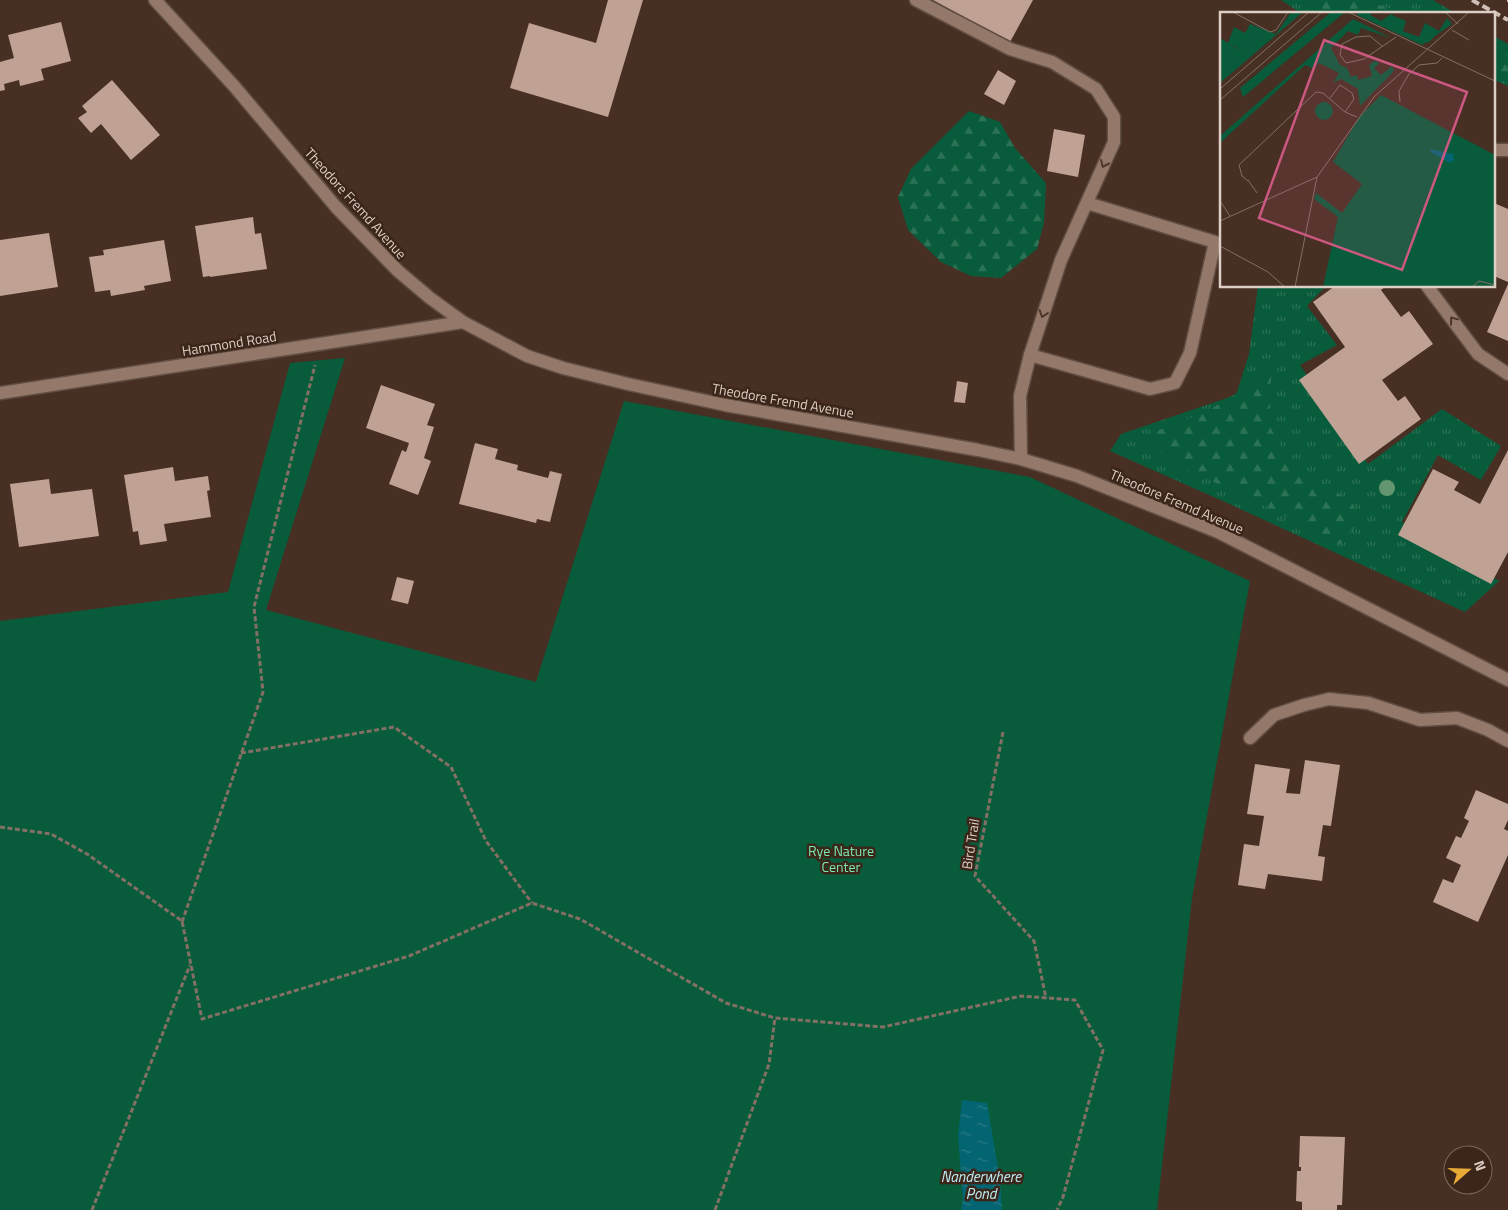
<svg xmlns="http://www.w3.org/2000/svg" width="1508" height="1210" font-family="'Titillium Web',sans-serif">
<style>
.grass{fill:url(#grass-tufts)}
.forest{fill:url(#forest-firs)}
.park{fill:#085c3b}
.water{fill:url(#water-ripples)}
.building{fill:#bfa293}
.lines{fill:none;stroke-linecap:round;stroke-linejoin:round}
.service-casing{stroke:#614e43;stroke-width:15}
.minor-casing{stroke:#614e43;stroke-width:15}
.tertiary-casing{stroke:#614e43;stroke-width:15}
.path{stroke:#846f65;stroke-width:3;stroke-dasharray:5 2.5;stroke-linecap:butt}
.service{stroke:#94796a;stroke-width:12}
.minor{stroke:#94796a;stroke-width:12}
.tertiary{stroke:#94796a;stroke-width:12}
.rail{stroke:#cebeb6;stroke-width:4;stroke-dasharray:8 4;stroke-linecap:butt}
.tree{fill:#639571}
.oneway{stroke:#4e3629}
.labels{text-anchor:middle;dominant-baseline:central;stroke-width:5;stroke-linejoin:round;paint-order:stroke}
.street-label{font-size:14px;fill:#ddcec6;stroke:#3c2519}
.park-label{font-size:14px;fill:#7ae8b1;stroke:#3c2519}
.water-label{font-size:15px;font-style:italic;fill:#bdeef7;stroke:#3c2519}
.inset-road{fill:none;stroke:#836f64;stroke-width:1}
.view{fill:#cb5880;fill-opacity:0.15;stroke:#cb5880;stroke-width:2.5}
.inset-edge{fill:none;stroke:#ddcec6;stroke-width:2.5}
</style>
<defs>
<pattern id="grass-tufts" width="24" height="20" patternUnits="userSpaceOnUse" patternTransform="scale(1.25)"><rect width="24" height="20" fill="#085c3b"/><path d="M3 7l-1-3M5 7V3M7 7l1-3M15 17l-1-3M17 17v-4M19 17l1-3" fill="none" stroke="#2c7256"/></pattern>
<pattern id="forest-firs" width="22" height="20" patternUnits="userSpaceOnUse" patternTransform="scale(1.25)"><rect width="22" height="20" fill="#085c3b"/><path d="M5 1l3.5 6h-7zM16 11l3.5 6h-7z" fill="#2c7256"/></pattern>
<pattern id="water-ripples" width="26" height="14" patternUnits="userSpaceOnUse" patternTransform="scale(1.25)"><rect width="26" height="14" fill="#046572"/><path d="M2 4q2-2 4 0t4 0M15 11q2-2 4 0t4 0" fill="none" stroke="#287a85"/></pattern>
</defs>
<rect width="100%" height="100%" fill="#472f23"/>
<g class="grass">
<polygon points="1281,0 1433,0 1457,14 1302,14"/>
<polygon points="1494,36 1508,44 1508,86 1494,80"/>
<polygon points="1258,286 1326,286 1307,306 1337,345 1300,365 1368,464 1442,409 1501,446 1481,480 1438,455 1402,522 1499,581 1465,612 1225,502 1110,451 1121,434 1236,395 1249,354"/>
</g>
<g class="forest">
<polygon points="1311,0 1370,0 1376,4 1407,14 1324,14 1321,8"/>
<polygon points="1494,49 1508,56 1508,84 1494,76"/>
<polygon points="969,111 1000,122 1015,148 1046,183 1044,223 1037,249 1001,278 971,276 941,262 908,230 898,197 911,169"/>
<polygon points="1272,371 1270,391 1269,425 1285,454 1353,504 1360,522 1340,544 1259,503 1184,468 1168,459 1151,442 1156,431 1206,412"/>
</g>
<polygon class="park" points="345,358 266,610 536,682 624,401 1030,477 1250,581 1192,898 1157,1210 0,1210 0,621 228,592 290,363"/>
<polygon class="water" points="962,1100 987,1103 1000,1180 1002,1210 961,1210 963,1200 958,1135"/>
<g class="building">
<polygon points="608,0 643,0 608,117 510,88 529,23 596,43"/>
<polygon points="933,0 1033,0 1010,42"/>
<polygon points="61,22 71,61 41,69 44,80 20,86 19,80 4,84 5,90 0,91 0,62 14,58 8,35"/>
<polygon points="998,70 1016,81 1004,105 984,94"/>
<polygon points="112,80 160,135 131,160 101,124 91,133 78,118 87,112 82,106"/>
<polygon points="1054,129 1085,135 1078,177 1047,171"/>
<polygon points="1494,203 1508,209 1508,282 1494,276"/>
<polygon points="253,217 255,234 261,233 267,269 210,277 210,276 203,277 195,226"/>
<polygon points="49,233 58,287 0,296 0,240"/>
<polygon points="164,240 171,281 144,286 145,290 111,296 110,290 95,292 89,257 104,255 103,250"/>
<polygon points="1508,284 1508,341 1487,332"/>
<polygon points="1335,286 1386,286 1381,290 1401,317 1409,311 1433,344 1382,380 1398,401 1405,396 1421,419 1359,464 1299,380 1345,347 1313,302"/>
<polygon points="957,381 968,383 965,403 954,402"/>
<polygon points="381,385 435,404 427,425 434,427 424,458 431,461 418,495 389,484 402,450 406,452 409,443 366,428"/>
<polygon points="475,443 498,449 495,459 518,465 517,470 548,478 550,471 562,474 550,522 537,519 536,523 459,504"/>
<polygon points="1508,450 1508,552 1491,584 1398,535 1433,469 1459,482 1454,490 1480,504"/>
<polygon points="173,467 175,481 208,476 210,490 207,491 211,517 164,524 167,541 140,545 138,531 133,532 124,475"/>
<polygon points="49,479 51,494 92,489 99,536 19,547 10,484"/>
<polygon points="397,577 414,581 408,604 391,600"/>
<polygon points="1305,760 1340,765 1331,826 1323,825 1318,856 1325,857 1322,881 1268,874 1265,889 1238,885 1244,844 1259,846 1264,816 1247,814 1255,764 1290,769 1286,793 1300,794"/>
<polygon points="1476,790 1508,804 1508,820 1504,829 1508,831 1508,855 1478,922 1433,902 1443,879 1453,883 1461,865 1446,858 1456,836 1461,838 1469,821 1464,818"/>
<polygon points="1300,1136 1345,1137 1342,1205 1337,1205 1337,1210 1302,1210 1302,1202 1296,1201 1297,1171 1301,1171 1301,1167 1299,1167"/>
</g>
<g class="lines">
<g class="service-casing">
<g id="service">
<polyline points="916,0 1010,49 1052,62 1096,89 1114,117 1114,142 1061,260 1030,355 1020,396 1021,459"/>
<polyline points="1494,150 1508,150"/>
<polyline points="1427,286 1478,354 1508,374"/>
<polyline points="1030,355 1150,389 1175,383 1190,353 1215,242 1087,203"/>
<polyline points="1250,738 1274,715 1304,705 1329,699 1368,703 1420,720 1457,718 1488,730 1508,741"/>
</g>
</g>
<g class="minor-casing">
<polyline id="minor" points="0,393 463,322"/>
</g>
<g class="tertiary-casing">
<polyline id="tertiary" points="155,0 234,86 336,207 398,271 430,298 463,322 527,356 563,368 628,384 725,405 978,450 1021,459 1077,476 1218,532 1508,680"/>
</g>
<g class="path">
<polyline points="1003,732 975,876 1034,941 1046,998"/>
<polyline points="241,753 394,727 451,767 486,841 532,903"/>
<polyline points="0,827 51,834 87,854 182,921 202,1019 409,956 532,903 580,919 726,1003 775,1018 883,1027 1021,996 1075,1000 1103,1050 1063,1197 1057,1210"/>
<polyline points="182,922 263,692 254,607 315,365"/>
<polyline points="92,1210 190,965"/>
<polyline points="715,1210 769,1064 775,1018"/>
</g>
<use href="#service" class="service"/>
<use href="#minor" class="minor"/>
<use href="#tertiary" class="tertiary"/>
<g class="rail">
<polyline points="1472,0 1508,20"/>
<polyline points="1507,0 1508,0"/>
</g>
</g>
<circle class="tree" cx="1387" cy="488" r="8"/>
<defs><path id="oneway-chevron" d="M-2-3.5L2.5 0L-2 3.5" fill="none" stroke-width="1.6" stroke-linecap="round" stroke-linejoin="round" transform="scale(1.25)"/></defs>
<g class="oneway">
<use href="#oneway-chevron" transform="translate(1104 164) rotate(114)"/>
<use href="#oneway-chevron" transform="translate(1043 314) rotate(109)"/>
<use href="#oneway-chevron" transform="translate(1453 320) rotate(-127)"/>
</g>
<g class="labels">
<g class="street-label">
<text transform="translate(356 203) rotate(48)">Theodore Fremd Avenue</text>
<text transform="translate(229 343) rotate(-9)">Hammond Road</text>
<text transform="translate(783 400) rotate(10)">Theodore Fremd Avenue</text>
<text transform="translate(1177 501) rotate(23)">Theodore Fremd Avenue</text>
<text transform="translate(970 844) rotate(-81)">Bird Trail</text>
</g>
<g class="park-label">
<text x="841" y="850">Rye Nature<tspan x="841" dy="16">Center</tspan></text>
</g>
<g class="water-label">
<text x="981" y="1176">Nanderwhere<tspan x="981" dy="17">Pond</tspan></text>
</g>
</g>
<g transform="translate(1220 12)">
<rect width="275" height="275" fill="#472f23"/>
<path d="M71 0H83L0 71V64L21 46 18 36 8 31 14 15 25 21 30 12 56 22ZM111 0 124 1 23 85 20 76ZM139 0H153L150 3 161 9 174 0 172 3 186 9 183 19 199 25 205 11 219 19 227 6 232 12 202 33 137 3ZM133 7 171 26 141 16 138 23 128 19 111 36 120 53 127 56 131 65 137 63 138 68 152 64 149 53 156 48 159 52 154 56 161 63 172 54 174 59 140 94 138 77 121 67 113 71 119 61 99 51 92 56 85 53 0 131V124Z" fill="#085c3b"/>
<path d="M137 11 138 21 129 18 109 36 115 54 112 56 100 50 89 53 129 13ZM30 15 49 28 25 45 13 20 26 24ZM208 16 217 22 209 30 204 31 187 25 188 22 198 26ZM157 68 161 71 140 89 137 72 148 74ZM95 99a9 9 0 1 1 18 0a9 9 0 1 1-18 0Z" fill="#085c3b"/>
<path d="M0 26 28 43 4 64 0 62ZM161 83 275 143V275H103L118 205 94 187 96 181 122 201 142 172 113 150 139 105Z" fill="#085c3b"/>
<path d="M211 137 233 142 234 148 230 151 210 140Z" fill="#046572"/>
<path class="inset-road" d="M13 0 50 20 56 18 68 0M128 0 275 69M225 0 238 12M232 18 249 28M162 34 150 24 136 25 122 32 120 43 126 51 144 47 176 25M0 77 89 0M110 86 120 73 132 81 134 87 125 100M0 88 102 0M180 90 179 79 189 62 199 53 217 51 222 46M28 168 37 181M28 169 22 164 19 153 96 80 103 81 125 100 137 105M0 189 10 204M0 209 97 165 154 85 249 0M0 234 48 260 65 275M75 275 97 165M252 275 259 269 275 273"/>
<path class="view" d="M104 28 247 80 182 258 39 206Z"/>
<rect width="275" height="275" class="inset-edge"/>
</g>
<g transform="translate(1468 1170) rotate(70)"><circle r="24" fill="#3c2519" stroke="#7c695e"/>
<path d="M0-4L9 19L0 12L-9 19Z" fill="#e9aa38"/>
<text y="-8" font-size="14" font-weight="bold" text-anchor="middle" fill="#ddcec6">N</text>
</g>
</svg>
